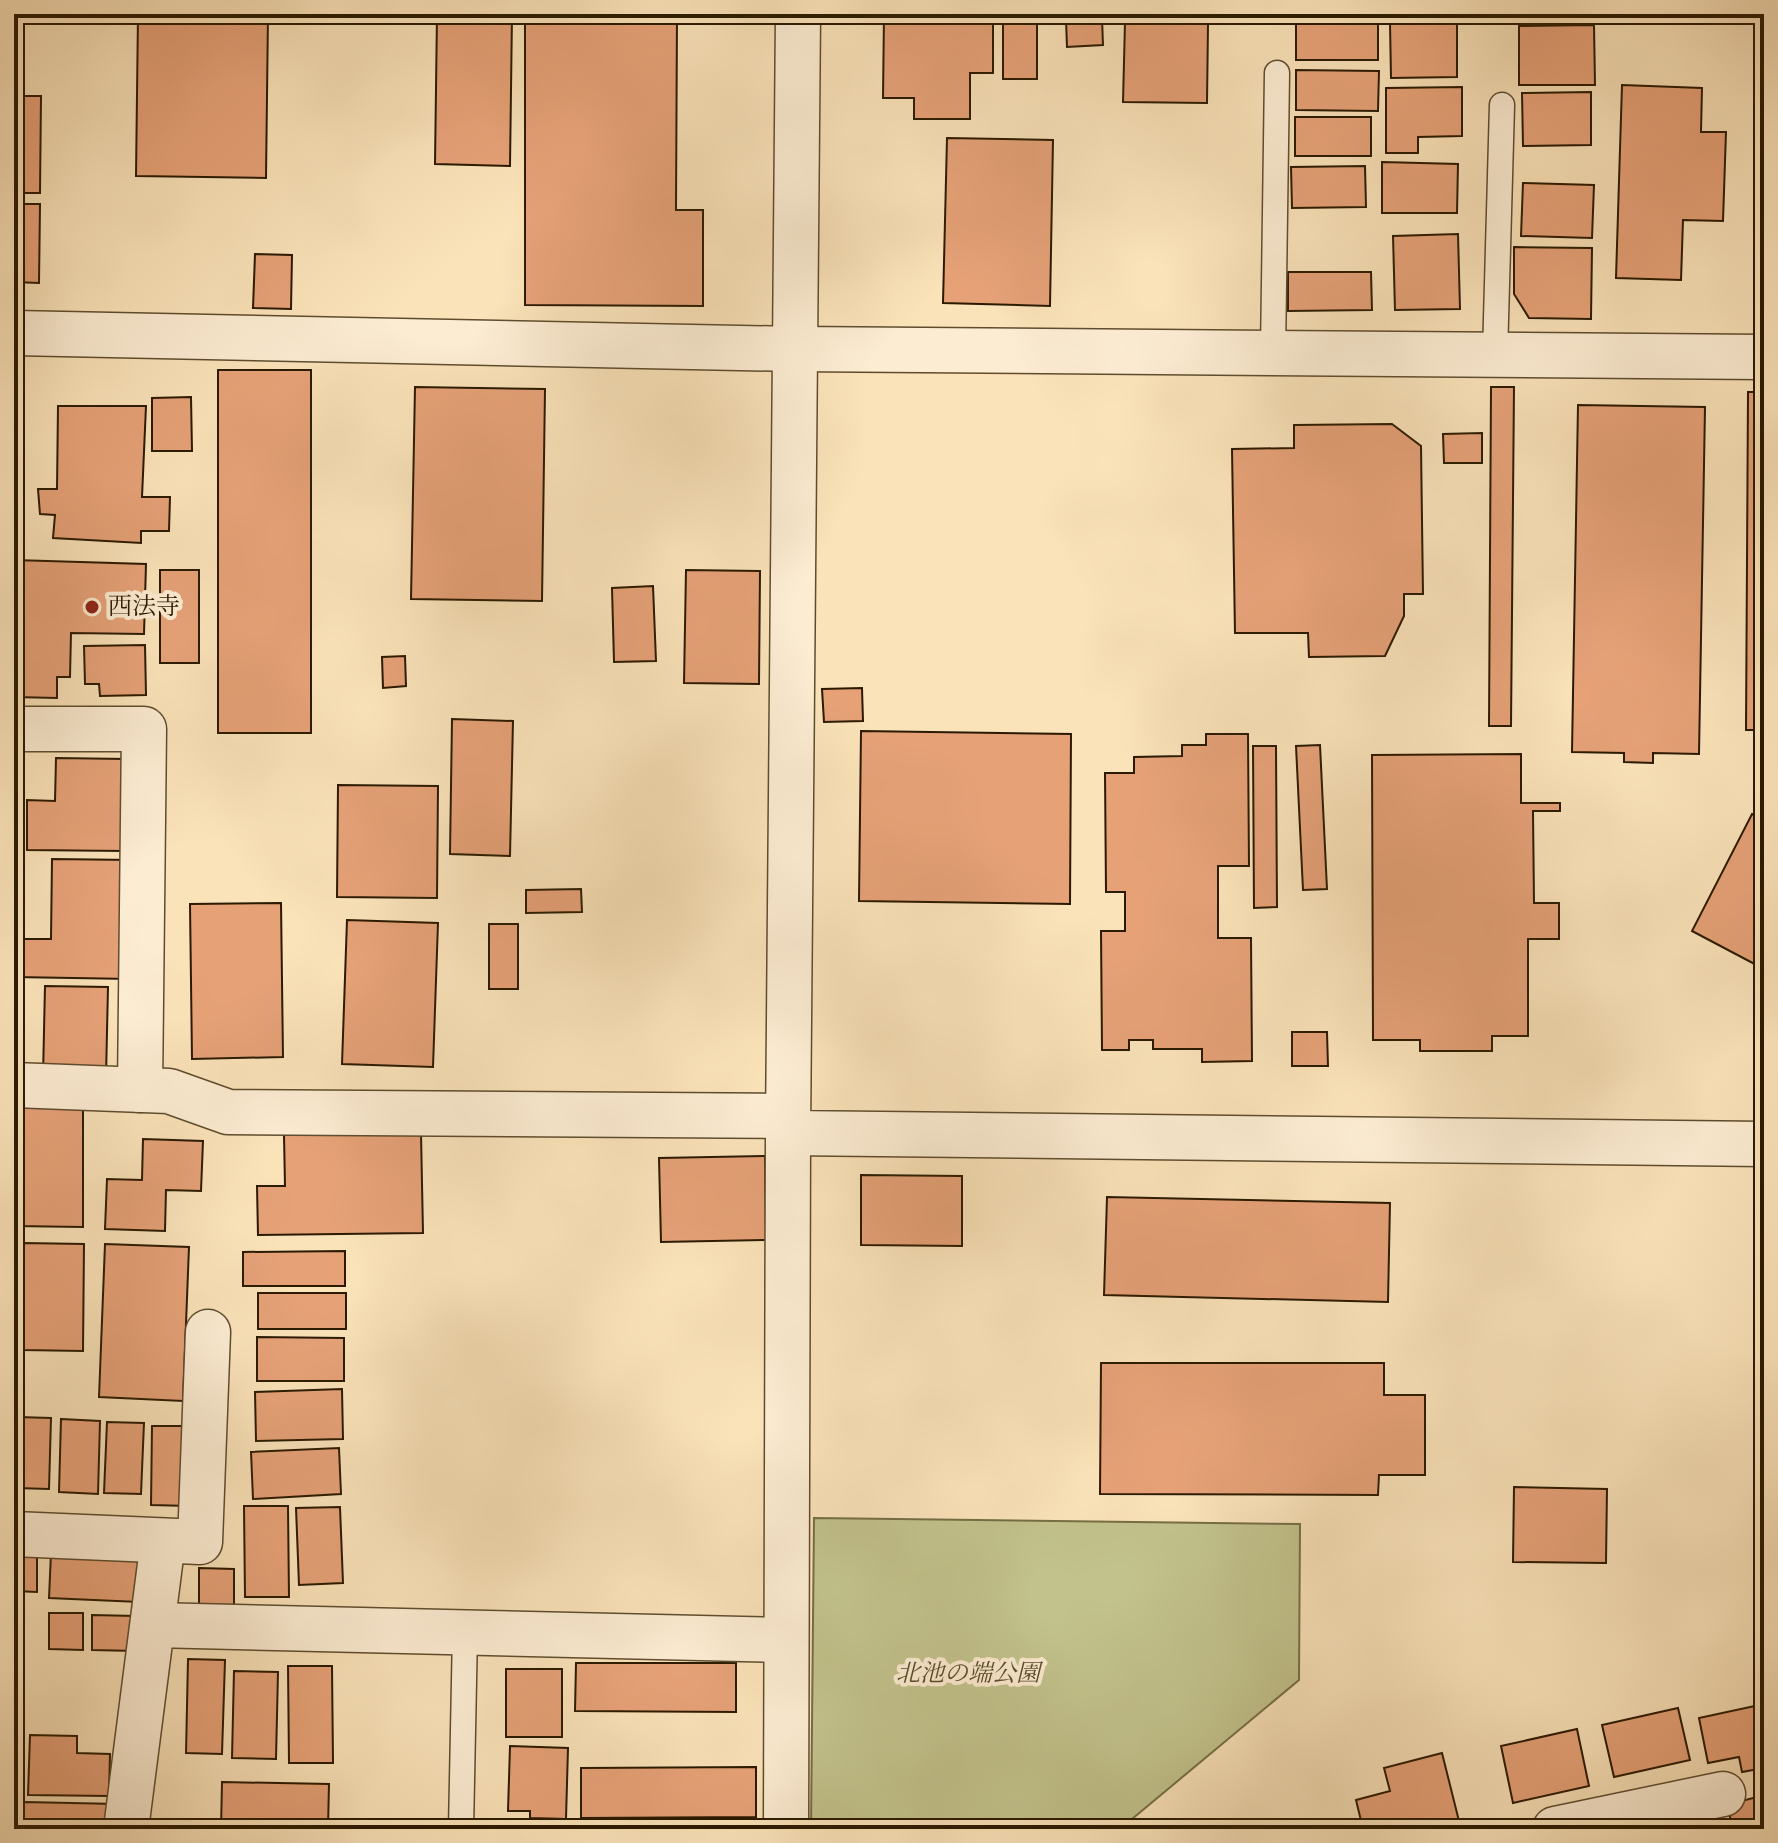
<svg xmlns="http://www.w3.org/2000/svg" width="1778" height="1843" font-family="'IM FELL English','Noto Serif JP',serif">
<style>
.green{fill:#c2c28c;stroke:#766e46;stroke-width:2}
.building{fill:#e6a177;stroke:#2b1a00;stroke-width:2}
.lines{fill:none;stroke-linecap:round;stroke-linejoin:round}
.service-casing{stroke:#5f4c2e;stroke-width:27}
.minor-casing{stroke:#5f4c2e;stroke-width:47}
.tertiary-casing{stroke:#5f4c2e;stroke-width:47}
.service{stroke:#fcecd2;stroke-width:24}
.minor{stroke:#fcecd2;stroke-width:44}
.tertiary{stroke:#fcecd2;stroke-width:44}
.poi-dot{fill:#8f2418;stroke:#fcecd2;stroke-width:3}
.labels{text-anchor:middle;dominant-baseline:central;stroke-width:8;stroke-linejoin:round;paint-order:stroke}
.poi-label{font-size:24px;fill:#2b1a00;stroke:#fcecd2;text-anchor:start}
.park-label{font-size:24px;font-style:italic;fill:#584c2a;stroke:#fcecd2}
</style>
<rect width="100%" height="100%" fill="#fae2b9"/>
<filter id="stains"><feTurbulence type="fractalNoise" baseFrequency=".0025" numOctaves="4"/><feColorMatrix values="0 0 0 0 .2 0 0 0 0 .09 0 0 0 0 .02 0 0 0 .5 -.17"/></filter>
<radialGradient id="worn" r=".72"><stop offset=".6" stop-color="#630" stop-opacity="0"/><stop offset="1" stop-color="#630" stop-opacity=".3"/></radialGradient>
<polygon class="green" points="814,1518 1300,1524 1299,1680 1120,1829 811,1829"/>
<g class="building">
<polygon points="138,14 268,14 266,178 136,176"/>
<polygon points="437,14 512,14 510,166 435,164"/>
<polygon points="525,14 677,14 676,210 703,210 703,306 525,305"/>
<polygon points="884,14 993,14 993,73 970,73 970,119 914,119 914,98 883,98"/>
<rect x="1003" y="15" width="34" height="64"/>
<polygon points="1102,18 1103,45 1067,47 1066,20"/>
<polygon points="1125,22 1208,24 1207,103 1123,102"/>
<polygon points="1457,22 1457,77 1391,78 1390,23"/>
<rect x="1296" y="23" width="82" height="37"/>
<polygon points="1594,25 1595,85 1519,85 1519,26"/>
<polygon points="1296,70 1379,71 1378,111 1296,110"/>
<polygon points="1622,85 1702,88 1701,132 1726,132 1723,221 1683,220 1681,280 1616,278"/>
<polygon points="1462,87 1462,136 1418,137 1418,153 1386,153 1386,88"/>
<polygon points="1591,92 1591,145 1523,146 1522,93"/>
<polygon points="14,96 41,96 40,193 14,193"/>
<rect x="1295" y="117" width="76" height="39"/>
<polygon points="947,138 1053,140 1050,306 943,303"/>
<polygon points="1382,162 1458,164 1457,213 1382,213"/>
<polygon points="1365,166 1366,207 1292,208 1291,167"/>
<polygon points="1523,183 1594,185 1592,238 1521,236"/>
<polygon points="1759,196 1764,196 1764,317 1758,317"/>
<polygon points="14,204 40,204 39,283 14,282"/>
<polygon points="1458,234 1460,309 1395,310 1393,236"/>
<polygon points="1514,247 1592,248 1591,319 1529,318 1514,294"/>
<polygon points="255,254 292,255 291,309 253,308"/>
<polygon points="1288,272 1371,272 1372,310 1288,311"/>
<rect x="218" y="370" width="93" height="363"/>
<polygon points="415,387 545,389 542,601 411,599"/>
<polygon points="1491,387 1514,387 1511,726 1489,726"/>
<polygon points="1748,392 1764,392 1764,730 1746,730"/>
<polygon points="191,397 192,451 152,451 152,398"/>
<polygon points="1578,405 1705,407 1699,754 1653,753 1653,763 1624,762 1624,753 1572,752"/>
<polygon points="58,406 146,406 142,497 170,497 169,531 141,531 141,543 53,538 55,515 40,514 38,489 57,489"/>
<polygon points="1392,424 1421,446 1423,594 1404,594 1404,616 1385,656 1309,657 1308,633 1235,633 1232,449 1294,448 1294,425"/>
<polygon points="1482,433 1482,463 1444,463 1443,434"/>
<polygon points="14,560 146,564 144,634 71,633 70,677 57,677 57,698 14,697"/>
<rect x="160" y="570" width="39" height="93"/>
<polygon points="686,570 760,571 759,684 684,683"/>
<polygon points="653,586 656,661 614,662 612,588"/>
<polygon points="145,645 146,695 100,696 99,684 85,684 84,646"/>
<polygon points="405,656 406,686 383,688 382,657"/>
<polygon points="862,688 863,721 824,722 822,689"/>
<polygon points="452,719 513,721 510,856 450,854"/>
<polygon points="861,731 1071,734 1070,904 859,901"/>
<polygon points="1206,734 1248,734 1249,866 1218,866 1218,938 1251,938 1252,1061 1202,1062 1202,1049 1153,1049 1153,1040 1129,1040 1129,1050 1102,1050 1101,931 1125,931 1125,892 1106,892 1105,773 1134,773 1134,757 1182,756 1182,745 1206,745"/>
<polygon points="1320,745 1327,889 1303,890 1296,746"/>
<polygon points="1253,746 1276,746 1277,907 1254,908"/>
<polygon points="1521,754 1521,803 1560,803 1560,811 1533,811 1534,903 1559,903 1559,939 1528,939 1528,1036 1492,1036 1492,1051 1420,1051 1420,1040 1373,1040 1372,755"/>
<polygon points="56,758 126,759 125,851 27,850 27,800 55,801"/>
<polygon points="338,785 438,786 437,898 337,897"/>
<polygon points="1752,814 1764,820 1764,969 1692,931"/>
<polygon points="52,859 133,860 131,979 14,977 14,939 51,939"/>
<polygon points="581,889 582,912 526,913 526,890"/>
<polygon points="281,903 283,1057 192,1059 190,904"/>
<polygon points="347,920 438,923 433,1067 342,1064"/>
<rect x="489" y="924" width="29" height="65"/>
<polygon points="45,986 108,987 106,1077 43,1076"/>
<polygon points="1292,1032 1327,1032 1328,1066 1292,1066"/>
<polygon points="14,1106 83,1106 83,1227 14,1226"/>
<polygon points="421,1133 423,1233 258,1235 257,1186 285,1186 284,1135"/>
<polygon points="143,1139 203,1141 201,1191 166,1190 165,1231 105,1229 107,1179 142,1180"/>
<polygon points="765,1156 766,1240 661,1242 659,1158"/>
<polygon points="861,1175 962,1176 962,1246 861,1245"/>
<polygon points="1107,1197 1390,1203 1388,1302 1104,1295"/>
<polygon points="23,1243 84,1244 83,1351 22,1350"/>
<polygon points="105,1244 189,1247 183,1401 99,1397"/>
<polygon points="345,1251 345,1286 243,1286 243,1252"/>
<rect x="258" y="1293" width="88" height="36"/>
<polygon points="257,1337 344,1338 344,1381 257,1381"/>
<polygon points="1101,1363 1384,1363 1384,1395 1425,1395 1425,1475 1379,1475 1378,1495 1100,1494"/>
<polygon points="342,1389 343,1439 256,1441 255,1392"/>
<polygon points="17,1417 51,1418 49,1489 16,1488"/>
<polygon points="61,1419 100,1421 98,1494 59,1492"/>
<polygon points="107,1422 144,1423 141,1494 104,1493"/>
<polygon points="152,1426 190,1426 189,1506 151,1505"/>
<polygon points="339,1448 341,1494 253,1499 251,1452"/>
<polygon points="1514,1487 1607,1489 1606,1563 1513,1562"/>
<polygon points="244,1506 288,1506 289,1597 245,1597"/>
<polygon points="340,1507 343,1583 299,1585 296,1508"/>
<polygon points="14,1553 37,1554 37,1592 14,1591"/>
<polygon points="51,1553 142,1558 139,1602 49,1598"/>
<polygon points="199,1568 234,1569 234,1609 199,1609"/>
<polygon points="49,1613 83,1613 83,1650 49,1649"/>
<polygon points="92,1615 136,1616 136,1651 92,1650"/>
<polygon points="188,1659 225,1660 222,1754 186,1753"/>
<polygon points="576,1663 736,1663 736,1712 575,1711"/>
<polygon points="288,1666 332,1666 333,1763 289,1763"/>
<rect x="506" y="1669" width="56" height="68"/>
<polygon points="234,1671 278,1672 276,1759 232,1758"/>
<polygon points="1764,1704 1764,1768 1742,1772 1739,1757 1708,1763 1699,1718"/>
<polygon points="1678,1708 1690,1760 1614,1777 1602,1725"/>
<polygon points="1577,1729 1589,1786 1513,1803 1501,1746"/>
<polygon points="30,1735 77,1736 77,1753 110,1754 109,1796 28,1795"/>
<polygon points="510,1746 568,1748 566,1819 530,1818 530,1811 508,1811"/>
<polygon points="14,1747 16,1747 15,1829 14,1829"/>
<polygon points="1442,1753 1460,1825 1444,1829 1363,1829 1356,1800 1390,1791 1384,1768"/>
<polygon points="756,1767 756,1817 581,1818 581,1768"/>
<polygon points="222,1782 329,1784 328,1829 221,1829"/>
<polygon points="1764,1795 1764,1829 1733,1829 1727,1805"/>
<polygon points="24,1802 117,1804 117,1829 24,1829"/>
</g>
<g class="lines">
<g class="service-casing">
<g id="service">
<polyline points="1273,353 1277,73"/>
<polyline points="1495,355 1502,105"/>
<polyline points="461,1829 465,1632"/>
</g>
</g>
<g class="minor-casing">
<g id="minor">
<polyline points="14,333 794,349 1764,357"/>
<polyline points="14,729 144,729 140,1090"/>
<polyline points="14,1085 169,1091 228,1112 788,1116"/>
<polyline points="14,1534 200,1542 208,1332"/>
<polyline points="153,1625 786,1640"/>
<polyline points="126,1829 163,1541"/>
<polyline points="786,1829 788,1133"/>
<polyline points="1555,1829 1723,1794"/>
</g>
</g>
<g class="tertiary-casing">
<polyline id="tertiary" points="798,14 788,1133 1764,1144"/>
</g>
<use href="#service" class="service"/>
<use href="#minor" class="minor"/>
<use href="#tertiary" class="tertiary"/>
</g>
<circle class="poi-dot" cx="92" cy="607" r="8"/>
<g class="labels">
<g class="poi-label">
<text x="108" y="607">西法寺</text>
</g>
<g class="park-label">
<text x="968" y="1674">北池の端公園</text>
</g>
</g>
<rect width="1778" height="1843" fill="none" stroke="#fae2b9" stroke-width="48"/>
<rect x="16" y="16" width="1746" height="1811" fill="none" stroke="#2b1a00" stroke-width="4"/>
<rect x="24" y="24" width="1730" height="1795" fill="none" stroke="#2b1a00" stroke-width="2"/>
<rect width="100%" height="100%" filter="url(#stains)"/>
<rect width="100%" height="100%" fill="url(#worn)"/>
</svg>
